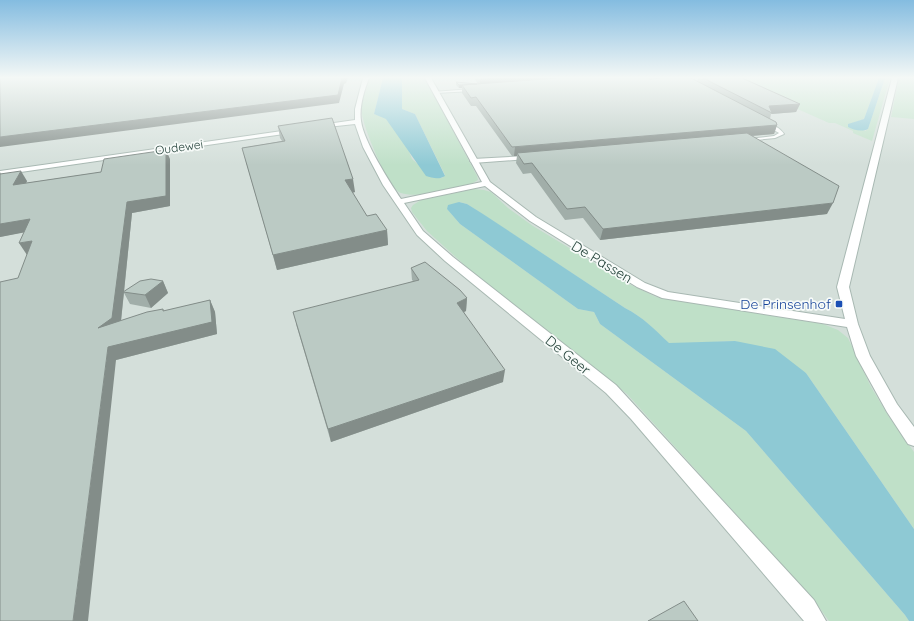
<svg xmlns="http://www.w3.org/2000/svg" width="914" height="621" font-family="Quicksand,sans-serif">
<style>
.built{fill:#d4dfda}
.green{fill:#bfe0c8}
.water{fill:#8ec9d4}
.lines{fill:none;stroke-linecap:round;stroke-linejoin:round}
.lane-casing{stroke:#a8b8b2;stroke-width:2}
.street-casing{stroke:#a8b8b2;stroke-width:2}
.lane{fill:#fff;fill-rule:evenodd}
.street{fill:#fff;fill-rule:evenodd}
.wall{fill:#a1aea9}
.shaded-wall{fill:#838d89}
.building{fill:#bbcac4;stroke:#838d89}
.transit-dot{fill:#1a4fb4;stroke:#f7fbf9;stroke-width:1.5}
.labels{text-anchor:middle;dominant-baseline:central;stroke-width:3.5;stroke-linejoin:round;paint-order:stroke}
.far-street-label{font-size:12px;fill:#24423a;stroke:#f7fbf9}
.street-label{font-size:14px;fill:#24423a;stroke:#f7fbf9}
.transit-label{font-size:14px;fill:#164399;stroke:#f7fbf9;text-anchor:end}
</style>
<rect width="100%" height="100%" fill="#e6efeb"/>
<rect class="built" x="0" y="78" width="914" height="543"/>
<g class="green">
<path d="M369 78H383L374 114 386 118 408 149 412 159 433 178H442L445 175 415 114 402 109V78H425L477 176 478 180 471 184C452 188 419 199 401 193 388 188 364 129 362 114 361 101 365 90 369 78Z"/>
<polygon points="728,78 879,78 864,119 853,123 865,131 868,129 885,78 890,78 872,141 853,133 853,131 835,123 829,123"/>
<polygon points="899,78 914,78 914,119 891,117"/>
<path d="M474 189 484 190 491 192 508 208 533 226 629 284 656 297 823 324 838 330 848 338 871 387 889 417 914 452V529L806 373 735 341 669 344C655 330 643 317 625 308L467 204 459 202 447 209 460 224 578 309 594 312 600 324 746 431 905 615 909 621H829L814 600 627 394 470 270 427 231 412 212 411 208 413 205 421 200Z"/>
</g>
<g class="water">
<path d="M383 78H402V109L415 114 445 176C439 180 432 178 426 176L386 119 374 114Z"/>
<path d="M879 78H885L868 129C862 132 853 130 848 127V124L864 119Z"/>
<path d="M459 202 467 204 483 214 625 308C643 317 655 330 669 343L735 341 775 349 806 373 914 529V621H909L905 615 746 431 600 324 594 312 578 309 460 224 447 209 448 205Z"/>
</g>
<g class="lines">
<g class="lane-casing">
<g id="lane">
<polygon points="472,89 473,91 435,93 433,92"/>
<path d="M765 123C772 123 781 129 784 134L775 138 746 141V139H748L774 136 779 133 765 125Z"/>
<polygon points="527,156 530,158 529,159 473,163 470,161 473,159"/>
</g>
</g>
<g class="street-casing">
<g id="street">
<path d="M363 78H369C364 91 359 107 361 121 364 142 389 181 401 199L482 182 425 78H431L490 182 536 217 645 283 668 292 845 319 837 287 892 78H898L849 287 858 324 870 356 897 404 914 427V446L908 444 887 412 856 356 847 327 662 298 637 287 530 221 485 186 404 203 423 231 453 257 616 385 814 600 826 621H804L631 419 606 393 445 261 417 235 383 185 363 147 355 124 318 128 317 127 320 125 355 120V109Z"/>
<polygon points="296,129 298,130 298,132 0,175 0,171"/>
</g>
</g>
<use href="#lane" class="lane"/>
<use href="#street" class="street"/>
</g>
<g class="wall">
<polygon points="474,78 648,78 650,79 697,81 698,78 742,78 800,104 796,112 771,114 770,119 777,125 774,134 752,136 827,214 600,240 583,218 565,220 531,173 523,174 516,163 517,156 512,156 476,106 471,106 462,93 462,88 459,88 456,85 456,82 478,84"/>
<polygon points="278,126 355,192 352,193 367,216 387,230 388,245 277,270 242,148 282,141 280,138"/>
<polygon points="170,159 170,206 132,213 124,292 163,281 168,293 151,308 130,304 124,293 121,321 163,309 164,311 210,300 215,312 217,334 116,360 18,278 27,255 24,232 0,237 0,172 1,174 27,181 26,183 101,172"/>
<polygon points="411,268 467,298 466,311 464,312 503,382 331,442 296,324 413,281 412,280"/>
</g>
<g class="shaded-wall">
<polygon points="342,78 348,78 346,83 344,84 339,103 0,147 0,137"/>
<polygon points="488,78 604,78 480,86 480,79"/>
<rect x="459" y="85" width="3" height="3"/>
<polygon points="800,104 796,112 771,114 772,113 769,106"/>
<polygon points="777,125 774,134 519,156 517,153 517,156 514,156 515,147"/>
<polygon points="166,150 170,159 170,206 132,213 120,330 98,328 127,202"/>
<polygon points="21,171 27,181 20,196 13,185"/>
<polygon points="353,179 355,192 347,194 345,180"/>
<polygon points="833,203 827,214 600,240 603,229"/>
<polygon points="30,219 37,230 0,237 0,224"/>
<polygon points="387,230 388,245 277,270 273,255"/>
<polygon points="32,241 27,255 19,243"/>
<polygon points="163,281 168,293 151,308 145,295"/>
<polygon points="467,298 466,311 457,315 457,303"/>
<polygon points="210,300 215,312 217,334 116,360 88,621 73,621 108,347"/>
<polygon points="505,370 503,382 331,442 328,429"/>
</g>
<g class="building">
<polygon points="0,78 342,78 338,95 0,137"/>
<polygon points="558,78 648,78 650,79 663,78 691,78 776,122 777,125 512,147 476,97 471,98 462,85"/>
<polygon points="703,78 742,78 800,104 769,106 772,113"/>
<polygon points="456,82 477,84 459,85"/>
<polygon points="332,118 353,179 345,180 367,216 376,214 387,230 273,255 242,148 285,141 278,126"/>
<polygon points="747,133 839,186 833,203 603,229 585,207 567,209 532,163 524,164 517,153"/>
<polygon points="166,150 166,196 127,202 112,318 98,328 147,312 163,309 163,311 210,300 212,322 108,347 73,621 0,621 0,282 18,278 32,241 19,243 30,219 0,224 0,174 21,171 13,185 101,172 104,159"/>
<polygon points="425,262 460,290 467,298 457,303 505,370 328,429 293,312 419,280 411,268"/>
<polygon points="151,279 163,281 145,295 123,292 140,281"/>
<polygon points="684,601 698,621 648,621"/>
</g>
<linearGradient id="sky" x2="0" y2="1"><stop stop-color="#84bce0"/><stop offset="0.47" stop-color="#f4f8f6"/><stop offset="1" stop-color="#f4f8f6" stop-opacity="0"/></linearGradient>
<rect width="914" height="165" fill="url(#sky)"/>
<rect class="transit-dot" x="835" y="300" width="8" height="8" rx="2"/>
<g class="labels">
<g class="far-street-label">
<text transform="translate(179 147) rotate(-8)">Oudewei</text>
</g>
<g class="street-label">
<text transform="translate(602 262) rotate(31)">De Passen</text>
<text transform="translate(568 355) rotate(39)">De Geer</text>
</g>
<g class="transit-label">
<text x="831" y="304">De Prinsenhof</text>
</g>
</g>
</svg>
